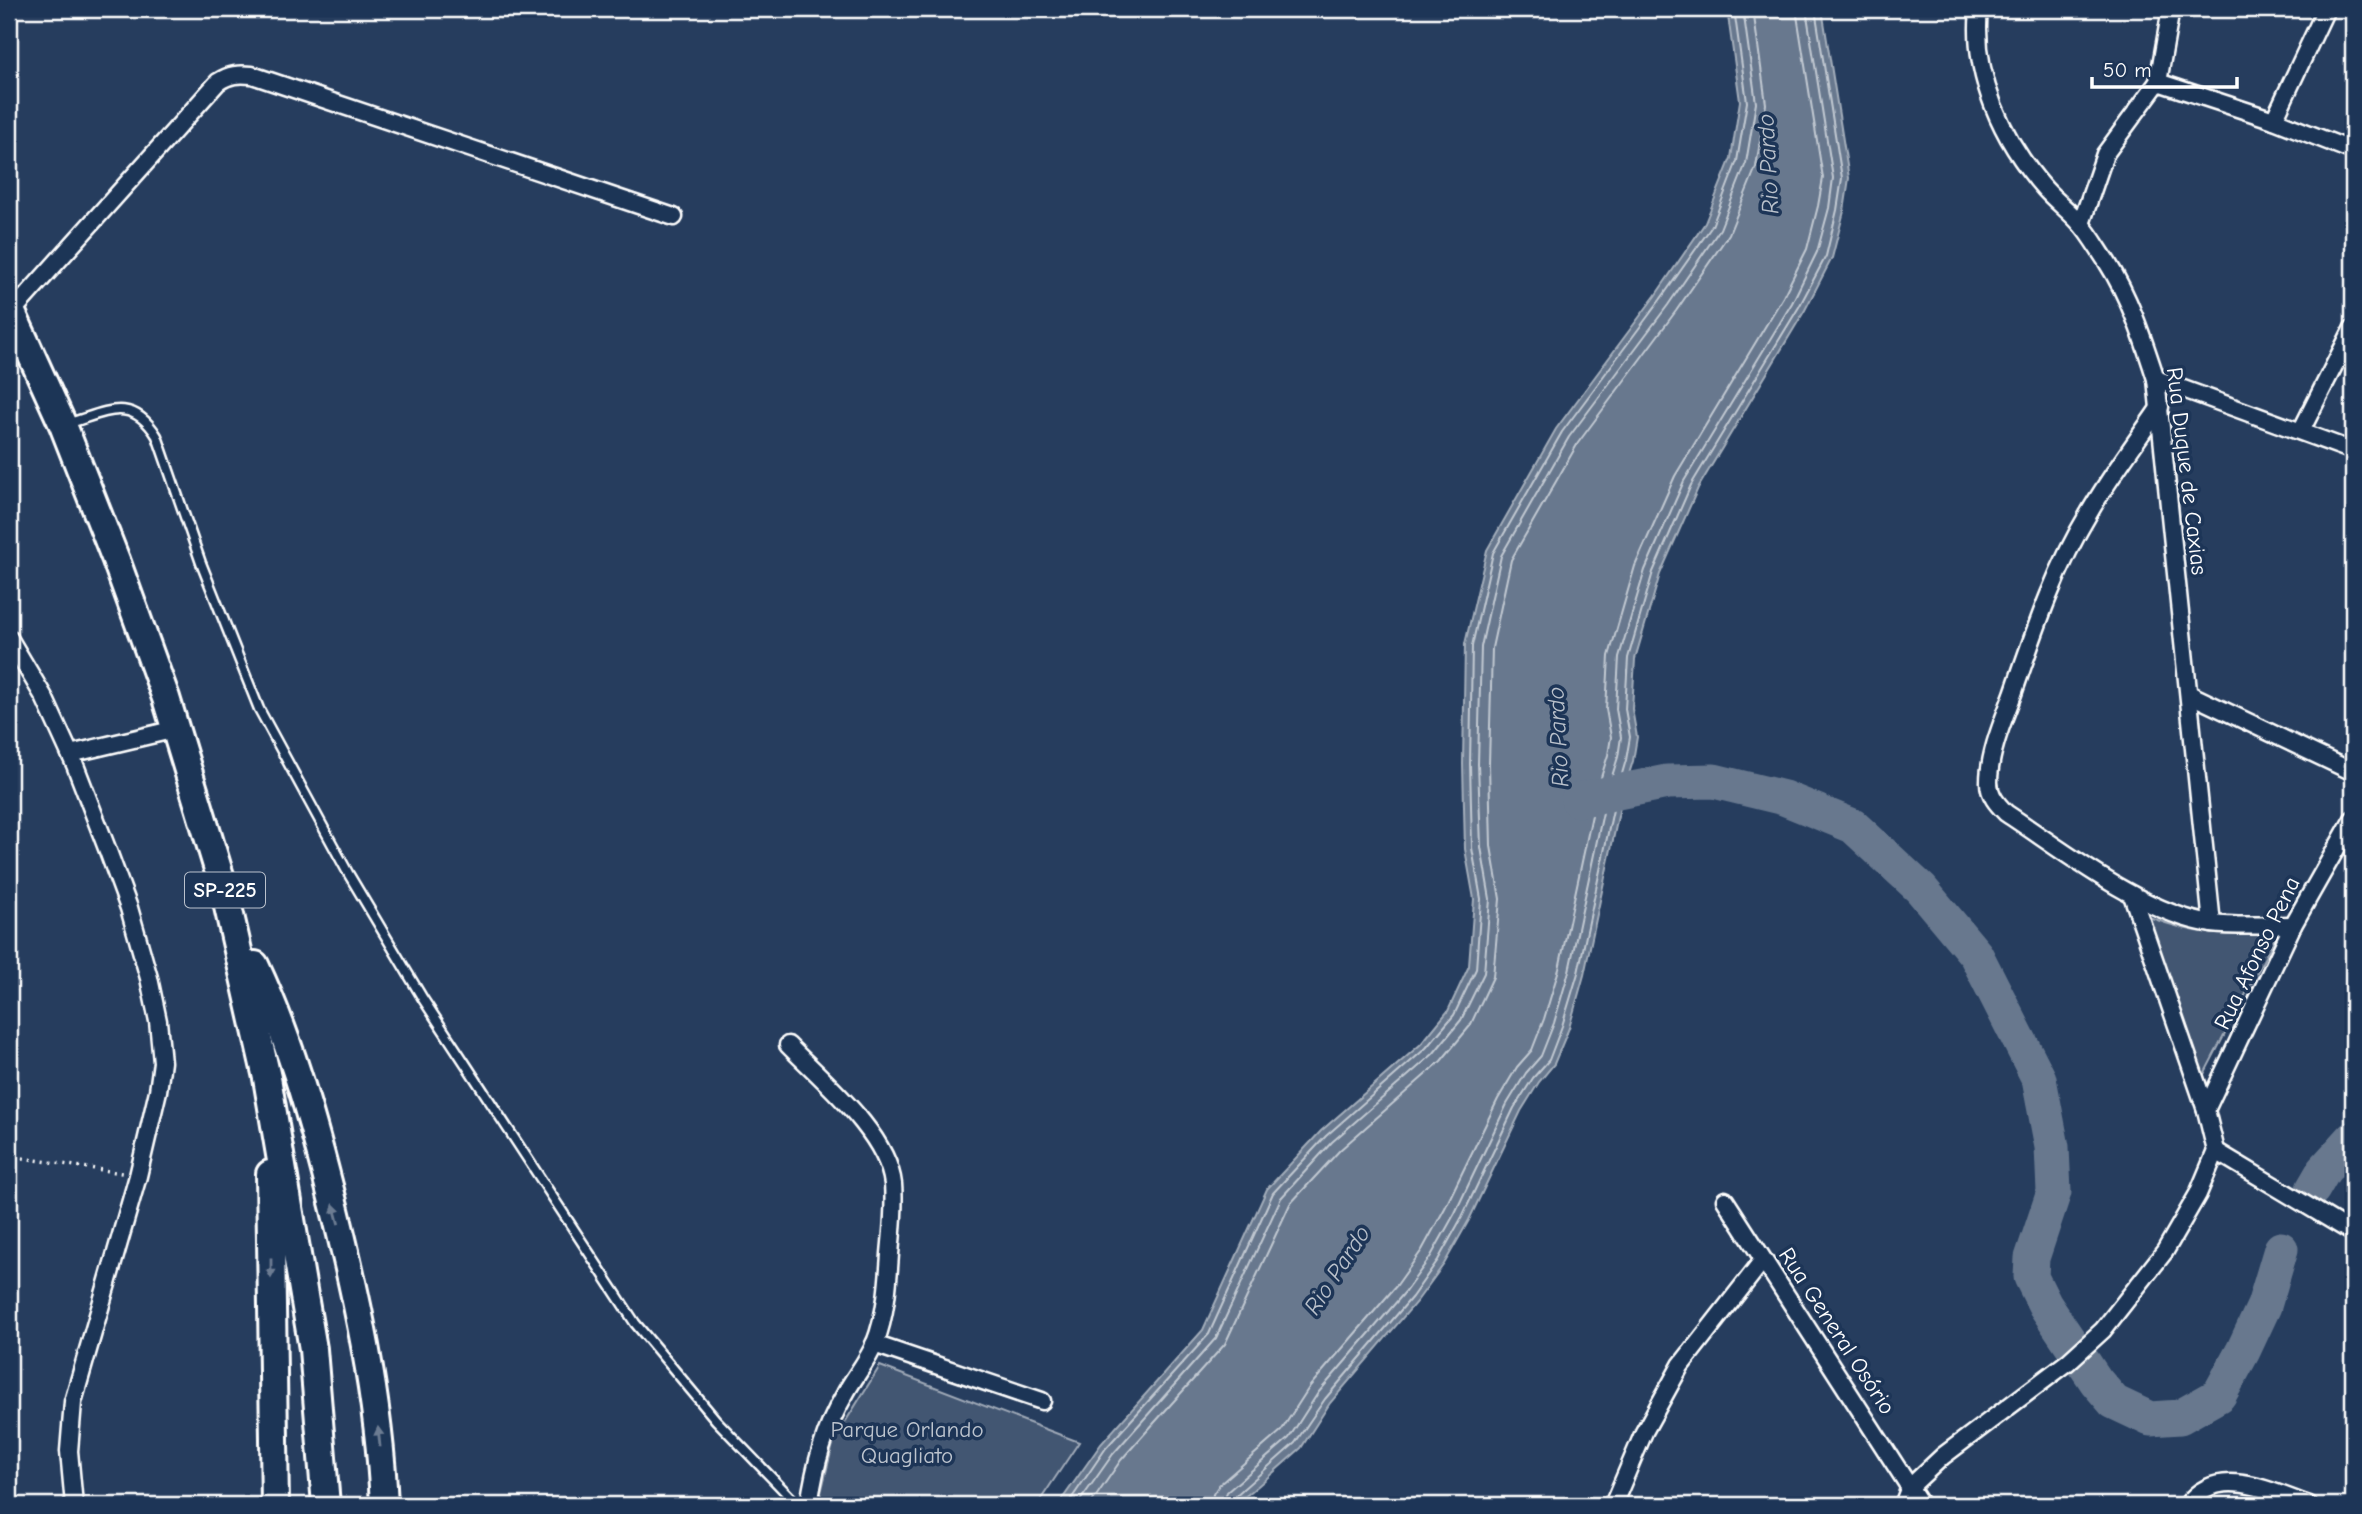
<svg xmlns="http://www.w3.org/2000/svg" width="2362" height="1514" font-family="'Comic Neue',sans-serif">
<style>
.green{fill:#425672;stroke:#a0aab8;stroke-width:2}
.water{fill:#67788e;stroke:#a4aebb;stroke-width:2}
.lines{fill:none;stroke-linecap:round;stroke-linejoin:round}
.shore{stroke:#c2c9d2;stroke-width:2}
.river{stroke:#67788e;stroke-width:35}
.service-casing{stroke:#fff;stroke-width:13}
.minor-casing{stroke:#fff;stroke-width:21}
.primary-casing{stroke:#fff;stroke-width:32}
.path{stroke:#fff;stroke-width:3.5;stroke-dasharray:2 5;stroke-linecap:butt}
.service{stroke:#1d3557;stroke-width:8}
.minor{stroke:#1d3557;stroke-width:16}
.primary{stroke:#1d3557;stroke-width:26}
.oneway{fill:#6c7c92}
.labels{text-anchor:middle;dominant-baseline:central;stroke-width:7;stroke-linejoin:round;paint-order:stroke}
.shield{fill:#1d3557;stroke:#bbc2cd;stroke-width:2}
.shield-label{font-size:21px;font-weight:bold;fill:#fff}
.street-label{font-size:23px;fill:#fff;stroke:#1d3557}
.park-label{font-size:23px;fill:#bdc4ce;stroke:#1d3557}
.water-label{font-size:24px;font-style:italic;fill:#bbc2cc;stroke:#1d3557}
</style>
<rect width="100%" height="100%" fill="#263d5e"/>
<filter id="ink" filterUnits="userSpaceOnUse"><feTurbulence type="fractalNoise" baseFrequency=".0143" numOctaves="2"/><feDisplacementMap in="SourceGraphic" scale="14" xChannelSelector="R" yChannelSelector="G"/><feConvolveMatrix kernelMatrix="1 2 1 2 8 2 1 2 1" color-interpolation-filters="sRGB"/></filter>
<g filter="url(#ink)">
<g class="green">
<path d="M2149 917C2198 936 2226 936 2277 934L2200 1082Z"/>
<polygon points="880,1366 1079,1442 1037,1505 818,1505 834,1440"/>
</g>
<polygon class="water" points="1727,9 1822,9 1849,178 1844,211 1832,258 1805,310 1698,488 1660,574 1635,659 1632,709 1637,737 1633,761 1623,793 1584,975 1569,1028 1554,1064 1539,1082 1521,1111 1469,1220 1444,1264 1417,1301 1330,1403 1301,1448 1259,1485 1235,1505 1058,1505 1101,1444 1203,1330 1267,1189 1321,1131 1421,1044 1448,1011 1469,966 1474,899 1465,849 1463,764 1465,644 1487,550 1556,429 1655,296 1705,223 1731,158 1740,101"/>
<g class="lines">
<g class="shore">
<polyline points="1067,1505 1106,1448 1209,1334 1273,1193 1326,1136 1426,1048 1454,1015 1476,969 1481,899 1472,848 1470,764 1472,646 1493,553 1562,432 1660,300 1712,226 1737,161 1747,102 1734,9"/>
<polyline points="1077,1505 1113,1454 1216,1338 1281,1198 1332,1142 1433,1054 1461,1020 1484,973 1490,899 1481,847 1478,764 1481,647 1501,556 1569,437 1668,305 1720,229 1746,163 1756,103 1743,9"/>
<polyline points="1090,1505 1121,1460 1225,1344 1290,1204 1340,1150 1441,1061 1470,1026 1493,977 1500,899 1491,846 1489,764 1492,648 1511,560 1578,443 1676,311 1729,234 1756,167 1766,104 1753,9"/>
<polyline points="1212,1505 1213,1494 1219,1485 1281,1431 1310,1386 1397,1285 1422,1250 1445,1208 1498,1099 1517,1067 1532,1050 1544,1019 1559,969 1598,787 1608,755 1611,737 1606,709 1609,656 1635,566 1675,476 1783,297 1807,249 1818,206 1823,178 1796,9"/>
<polyline points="1222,1505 1227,1492 1289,1438 1318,1393 1405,1292 1431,1256 1455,1213 1507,1104 1526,1073 1541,1056 1554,1023 1569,971 1608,789 1618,757 1621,737 1616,709 1619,657 1645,570 1684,481 1792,303 1817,252 1829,208 1833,178 1806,9"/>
<polyline points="1231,1505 1234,1497 1295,1443 1325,1399 1412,1297 1438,1260 1462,1217 1514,1108 1533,1078 1549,1060 1562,1026 1578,973 1617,791 1626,760 1630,737 1625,709 1628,658 1653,572 1691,485 1799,307 1826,256 1837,210 1842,178 1815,9"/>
</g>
<g class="river">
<polyline points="1578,800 1667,782 1714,781 1784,798 1853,826 1921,889 1976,955 2039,1079 2052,1147 2054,1192 2032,1258 2031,1277 2045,1305 2096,1381 2114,1402 2150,1419 2180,1417 2219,1395 2243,1351 2264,1306 2281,1249"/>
<polyline points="2313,1189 2324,1170 2353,1138"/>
</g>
<g class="service-casing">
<path id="service" d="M66 424C105 413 131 394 157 436L201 563 259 709 348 873 423 999 635 1323 716 1420 798 1505"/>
</g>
<g class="minor-casing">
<g id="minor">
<path d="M1979 9C1972 75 2002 140 2045 189 2056 201 2069 211 2079 222 2090 234 2098 249 2107 262 2130 298 2143 339 2156 379L2212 924"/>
<polyline points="2158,82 2274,120 2353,151"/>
<polyline points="2274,120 2326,9"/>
<polyline points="2081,224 2105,154 2158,82 2171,9"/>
<path d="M12 312 218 82C230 74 238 74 252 75L674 217"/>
<polyline points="2156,379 2353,451"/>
<path d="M2160 407C2136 442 2110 476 2089 513 2055 569 2034 633 2013 694 2003 721 1989 753 1989 782 1989 795 1997 804 2006 813 2064 851 2143 914 2212 924 2238 927 2266 925 2293 925"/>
<polyline points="2301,431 2353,328"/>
<polyline points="9,638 44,697 75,765 108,851 129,908 149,978 158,1021 162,1062 158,1091 138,1176 73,1402 69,1451 74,1505"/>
<polyline points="2189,694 2353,772"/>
<polyline points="70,754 176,729"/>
<path d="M788 1045C823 1081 887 1133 893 1184 895 1207 892 1231 890 1254 888 1284 886 1315 875 1343 868 1361 854 1377 845 1394 824 1430 815 1465 809 1505"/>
<polyline points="2206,1110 2293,925 2353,819"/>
<polyline points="2216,1151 2353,1233"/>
<polyline points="1725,1200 1921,1505"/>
<polyline points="874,1344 1042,1401"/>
<polyline points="1613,1505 1644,1432 1681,1365 1763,1260"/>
<polyline points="1903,1505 1910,1487 1943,1456 2068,1362 2103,1330 2165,1251 2198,1194 2216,1151 2206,1110 2132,895"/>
<path d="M2187 1505C2218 1463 2271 1492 2309 1505"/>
</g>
</g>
<g class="primary-casing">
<g id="primary">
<polyline points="9,306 63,425 116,560 166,698 224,889 267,1078 313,1349 326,1505"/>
<path d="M255 965C288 1035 310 1111 329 1186 356 1292 379 1396 384 1505"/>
<polyline points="270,1174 275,1505"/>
</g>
</g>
<polyline class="path" points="9,1156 122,1173"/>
<use href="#service" class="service"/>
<use href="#minor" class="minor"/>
<use href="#primary" class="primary"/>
</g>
<defs><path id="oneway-solid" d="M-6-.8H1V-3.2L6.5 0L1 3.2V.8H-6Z" transform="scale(1.75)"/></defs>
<g class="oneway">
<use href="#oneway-solid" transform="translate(336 1214) rotate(-105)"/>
<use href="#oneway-solid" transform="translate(271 1268) rotate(90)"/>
<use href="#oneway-solid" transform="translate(379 1437) rotate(-96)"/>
</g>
</g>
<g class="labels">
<rect class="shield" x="185" y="872.5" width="80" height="35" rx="5"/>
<g class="shield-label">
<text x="225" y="890">SP-225</text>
</g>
<g class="street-label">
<text transform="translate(2187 471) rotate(83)">Rua Duque de Caxias</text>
<text transform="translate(2257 953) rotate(-64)">Rua Afonso Pena</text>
<text transform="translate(1837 1331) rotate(57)">Rua General Osório</text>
</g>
<g class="park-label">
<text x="907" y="1429">Parque Orlando<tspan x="907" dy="26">Quagliato</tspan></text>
</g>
<g class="water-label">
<text transform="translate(1768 164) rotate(-93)">Rio Pardo</text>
<text transform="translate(1558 737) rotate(-93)">Rio Pardo</text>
<text transform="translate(1337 1270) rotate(-57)">Rio Pardo</text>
</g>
</g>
<rect width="2362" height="1514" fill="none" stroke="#1d3557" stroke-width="35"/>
<rect x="18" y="18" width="2327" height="1479" fill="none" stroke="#fff" stroke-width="2.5" filter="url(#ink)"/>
<path d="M2092 77v10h145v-10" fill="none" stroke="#ffffff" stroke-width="3.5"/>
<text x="2103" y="77" font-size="21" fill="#ffffff" stroke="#1d3557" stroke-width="5" paint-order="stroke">50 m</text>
</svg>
